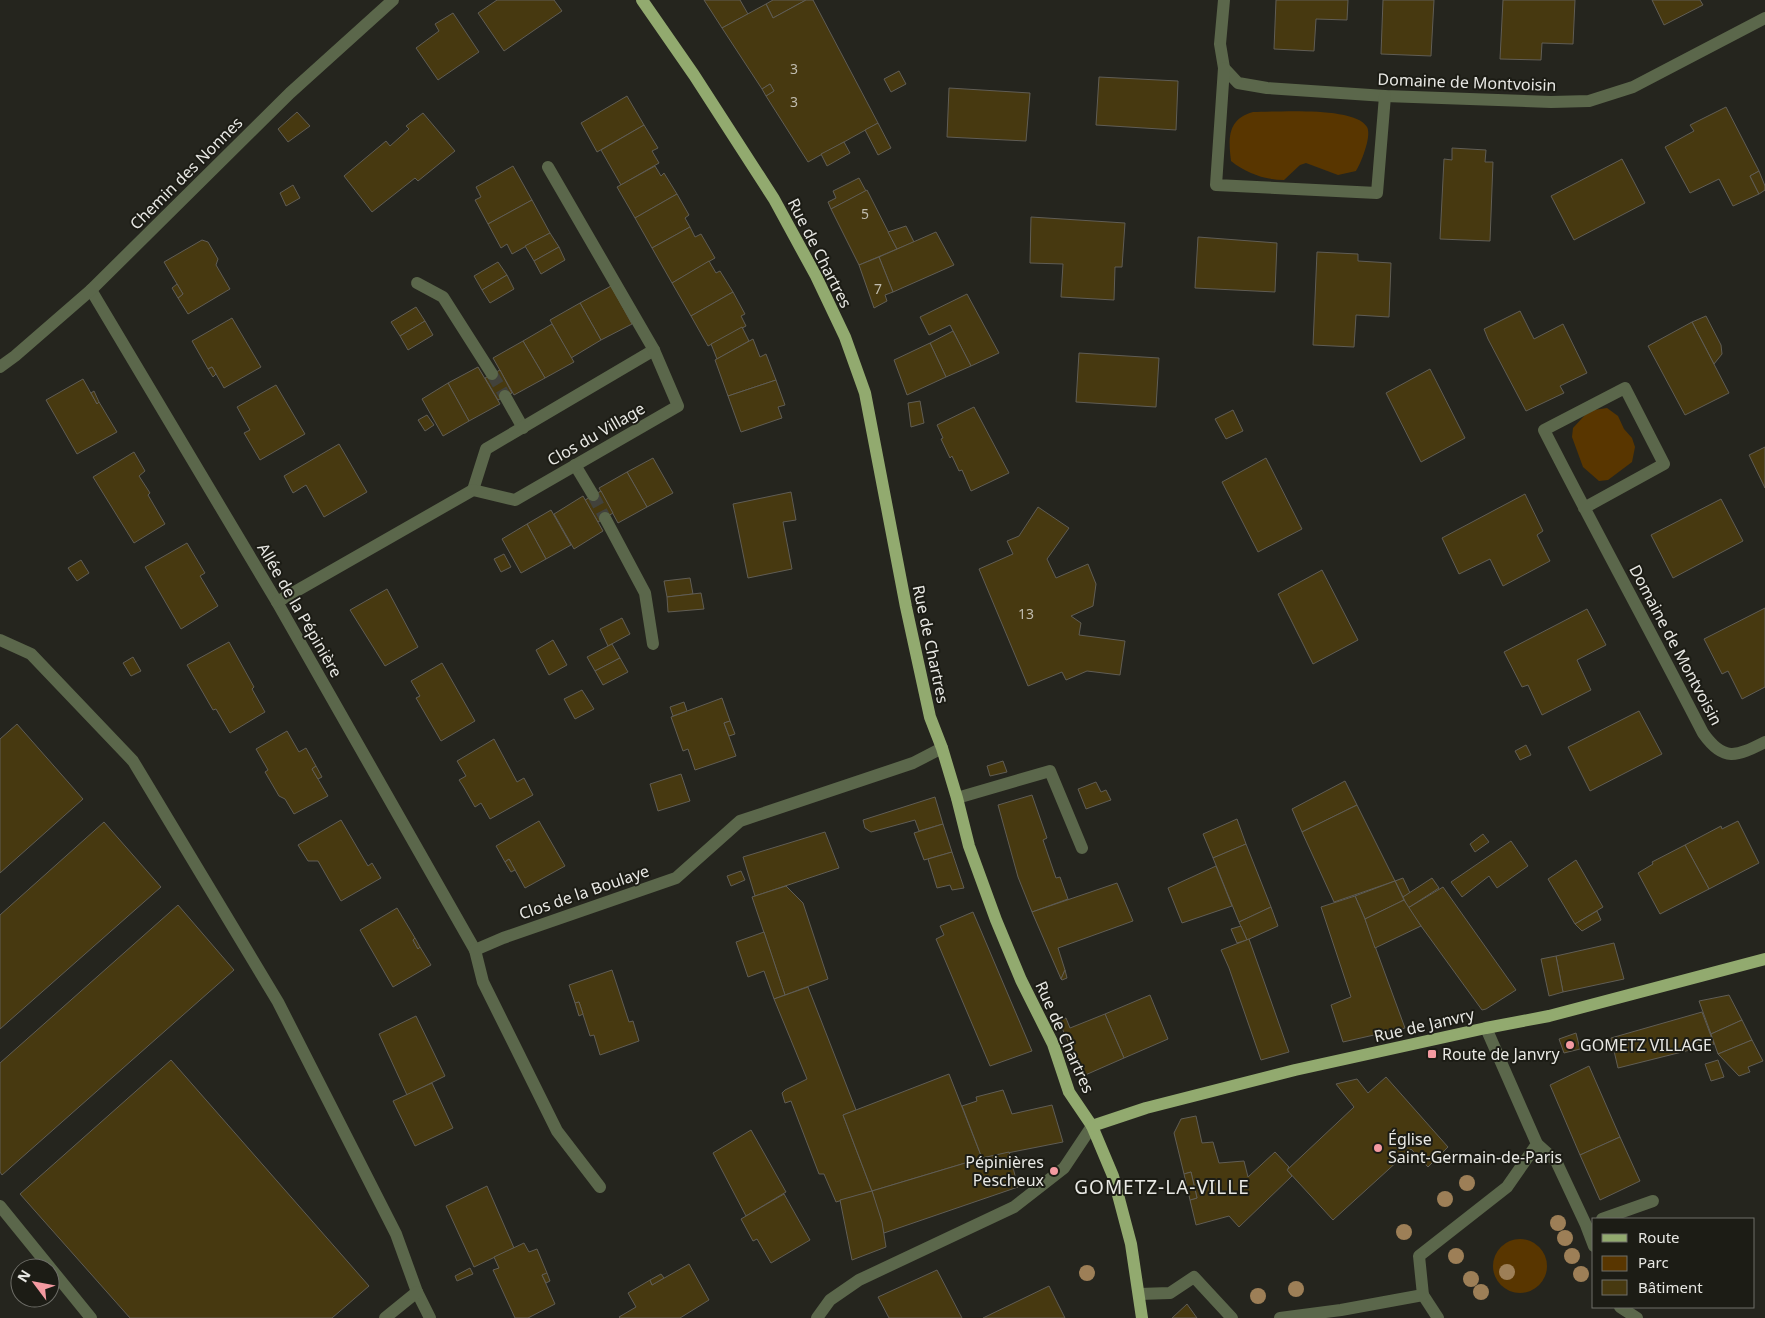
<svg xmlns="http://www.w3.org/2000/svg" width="1765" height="1318" font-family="'Noto Sans',sans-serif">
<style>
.green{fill:#593600}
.building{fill:#473910;stroke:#605d55}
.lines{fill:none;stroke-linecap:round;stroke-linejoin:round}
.minor-tunnel{stroke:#42423c;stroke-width:12;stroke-dasharray:12 6;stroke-linecap:butt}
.minor{stroke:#5b674b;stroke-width:12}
.major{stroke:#92aa6f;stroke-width:12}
.tree{fill:#9d7f57}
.poi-dot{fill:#f49aa1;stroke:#1c1c15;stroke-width:2}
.labels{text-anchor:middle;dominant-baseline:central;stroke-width:4;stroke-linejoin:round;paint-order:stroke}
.number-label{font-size:14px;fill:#c0bcaf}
.street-label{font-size:16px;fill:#e8e8e4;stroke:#1c1c15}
.poi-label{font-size:16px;fill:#e8e8e4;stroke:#1c1c15;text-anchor:start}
.quarter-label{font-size:19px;letter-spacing:1px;fill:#e8e8e4;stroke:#1c1c15}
</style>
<rect width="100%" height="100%" fill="#25251e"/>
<g class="green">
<path d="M1253 112C1276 112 1355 106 1367 127 1372 136 1361 163 1356 171L1338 175 1306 163 1300 165 1284 180C1265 180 1246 173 1231 161 1228 137 1228 119 1253 112Z"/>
<polygon points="1607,408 1618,416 1624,429 1632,438 1635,447 1632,462 1608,480 1599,481 1583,467 1572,437 1573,428 1585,415 1594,410"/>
<circle cx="1520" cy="1266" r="27"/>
</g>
<g class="building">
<polygon points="497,0 554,0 562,11 504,51 478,13"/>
<polygon points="704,0 740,0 748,14 722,28"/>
<polygon points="773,0 806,0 773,18 766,4"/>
<polygon points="806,0 813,0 878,123 808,162 766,96 774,91 770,84 762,89 722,28 766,4 773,18"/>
<polygon points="1276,0 1348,0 1347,20 1316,19 1314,51 1274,49"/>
<polygon points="1383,0 1434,0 1431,56 1381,54"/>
<polygon points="1503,0 1575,0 1573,44 1542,43 1541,60 1500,59"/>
<polygon points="1652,0 1700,0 1703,5 1664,25"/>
<polygon points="453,13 479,52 438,80 416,48 439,31 435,24"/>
<polygon points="899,71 906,84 891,92 884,79"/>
<polygon points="1099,77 1178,81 1176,130 1096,125"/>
<polygon points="770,84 774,91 766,96 762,89"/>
<polygon points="949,88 1030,93 1026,141 947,137"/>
<polygon points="627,96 644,125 597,152 581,123"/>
<polygon points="1726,107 1759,171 1750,176 1759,194 1733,206 1719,179 1690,193 1665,147 1694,131 1690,125"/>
<polygon points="297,112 310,126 288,142 278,129"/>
<polygon points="423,113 455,151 418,181 415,178 372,212 344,176 386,141 390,146 409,129 406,126"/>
<polygon points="878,123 891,148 878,155 865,130"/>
<polygon points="644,125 658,148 652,151 659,163 621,185 601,150"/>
<polygon points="844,142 850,153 827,166 821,154"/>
<polygon points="1452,148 1486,150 1485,162 1493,162 1490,241 1440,239 1444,159 1452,160"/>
<polygon points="1622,159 1645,203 1574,240 1551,196"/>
<polygon points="513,166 532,200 488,224 475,200 481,197 476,187"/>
<polygon points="655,166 661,176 664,173 677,194 635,218 617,187"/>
<polygon points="1759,171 1765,186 1765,190 1759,194 1750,176"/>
<polygon points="859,178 866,191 831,209 828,202 836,198 833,191"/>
<polygon points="293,185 300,198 286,206 280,193"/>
<polygon points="867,190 897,249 859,265 831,209"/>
<polygon points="677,194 689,215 685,218 690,227 652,248 635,218"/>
<polygon points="532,200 550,233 512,254 507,244 501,248 488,224"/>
<polygon points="1031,217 1125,223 1122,267 1115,267 1114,300 1061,297 1063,264 1030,263"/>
<polygon points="906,226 914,242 897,249 888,232"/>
<polygon points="690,227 695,237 701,234 715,258 672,283 652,248"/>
<polygon points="936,232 954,265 893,292 879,257"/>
<polygon points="550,233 559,247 534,261 525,246"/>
<polygon points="1198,237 1277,243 1275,292 1195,288"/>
<polygon points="202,240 208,242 218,259 216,265 230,289 188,314 178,298 183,294 164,262"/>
<polygon points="559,247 565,260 541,274 534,261"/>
<polygon points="1317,252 1358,254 1358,261 1391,263 1389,317 1356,315 1354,347 1313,345"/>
<polygon points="879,257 893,292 885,295 887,301 874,308 859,265"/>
<polygon points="709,261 716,273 720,271 733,292 691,316 672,283"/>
<polygon points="498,262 507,275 482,290 474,276"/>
<polygon points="507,275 514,289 490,303 482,290"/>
<polygon points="177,284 183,294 178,298 172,288"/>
<polygon points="611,286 632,324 601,340 580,303"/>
<polygon points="733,292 745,314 741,316 746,326 708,346 691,316"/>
<polygon points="967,294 999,353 971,366 950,325 929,335 920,317"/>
<polygon points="580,303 601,340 571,358 550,320"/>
<polygon points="416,307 425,321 400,336 391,322"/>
<polygon points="1520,311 1534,339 1563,324 1587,373 1560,386 1564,393 1526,411 1488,339 1484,329"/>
<polygon points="1706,316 1721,345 1722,354 1714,364 1692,322"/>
<polygon points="232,318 261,367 224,388 212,367 208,369 192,341"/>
<polygon points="425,321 433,335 408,350 400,336"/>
<polygon points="1692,322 1729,393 1685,415 1648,346"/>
<polygon points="552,324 574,362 545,378 523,341"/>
<polygon points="742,327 749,341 717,359 711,344"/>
<polygon points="953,331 971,366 946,377 930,343"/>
<polygon points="753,339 760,357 766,354 776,380 728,396 715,360"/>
<polygon points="523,341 545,378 514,395 493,358"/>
<polygon points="930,343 946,377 907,395 894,360"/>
<polygon points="1079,353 1159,358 1156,407 1076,402"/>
<polygon points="212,367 216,374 213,377 208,369"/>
<polygon points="478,367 500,404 469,421 448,383"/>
<polygon points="1430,369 1465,438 1421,462 1386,393"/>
<polygon points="500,370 512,393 498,400 485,378"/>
<polygon points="83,379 97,404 99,402 117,432 77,454 46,400"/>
<polygon points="776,380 785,405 778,407 782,418 741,432 728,396"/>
<polygon points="448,383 469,421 443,436 422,399"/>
<polygon points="276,385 305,434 260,460 244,433 250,430 237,407"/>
<polygon points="94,391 99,402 97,404 91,393"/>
<polygon points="920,401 924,423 911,427 908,403"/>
<polygon points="974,407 1009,473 971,491 962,470 959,471 952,456 950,458 941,439 943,438 937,425"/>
<polygon points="1233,410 1243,431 1226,439 1215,419"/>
<polygon points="427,415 434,425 425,431 418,420"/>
<polygon points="339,444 367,492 324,517 306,485 293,493 284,476"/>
<polygon points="1765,447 1765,488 1749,455"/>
<polygon points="134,452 145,471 139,476 150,493 148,495 165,524 134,543 93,477"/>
<polygon points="653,458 673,493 647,507 627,472"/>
<polygon points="1266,458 1302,529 1258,552 1222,482"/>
<polygon points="627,472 647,507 618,523 599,488"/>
<polygon points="601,491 613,513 598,522 585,500"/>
<polygon points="791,492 796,520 783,522 792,569 748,578 733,504"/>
<polygon points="1525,494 1543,531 1537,535 1550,561 1503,586 1490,559 1459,574 1442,538"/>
<polygon points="583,496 603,531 574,549 554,514"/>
<polygon points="1721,499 1743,541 1673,578 1651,535"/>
<polygon points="1038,507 1069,528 1047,559 1056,578 1088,564 1096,584 1093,606 1071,616 1081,623 1079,635 1125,641 1120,675 1087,671 1066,680 1062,672 1028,686 979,569 1013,554 1007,541 1019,536"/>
<polygon points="551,510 571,545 546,559 527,524"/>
<polygon points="527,524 546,559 521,573 502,539"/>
<polygon points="187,543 205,573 200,576 218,606 181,629 145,567"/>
<polygon points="504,554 511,567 501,572 494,559"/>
<polygon points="81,560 89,573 77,581 68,568"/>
<polygon points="1322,570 1358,640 1313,664 1278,594"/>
<polygon points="690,578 693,594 667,597 664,581"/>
<polygon points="387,589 418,647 385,666 350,610"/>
<polygon points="701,593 704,609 668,612 667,597"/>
<polygon points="1765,608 1765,687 1742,699 1728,671 1722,674 1704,639"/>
<polygon points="1587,609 1606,645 1577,660 1591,690 1542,715 1528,685 1522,687 1504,652"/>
<polygon points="622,618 630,634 608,646 600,629"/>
<polygon points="553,640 567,665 549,675 536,650"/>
<polygon points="229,642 254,687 252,689 265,712 230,733 216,709 213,710 187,665"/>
<polygon points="612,644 620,658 595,671 587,657"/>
<polygon points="133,657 141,671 131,676 123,663"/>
<polygon points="620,658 628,672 603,685 595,671"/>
<polygon points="442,663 475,721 441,741 416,698 420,696 411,681"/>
<polygon points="582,690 594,709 575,719 564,699"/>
<polygon points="722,698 730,721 724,723 736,756 695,770 688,749 683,751 671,717"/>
<polygon points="684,702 687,711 673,716 670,707"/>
<polygon points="1639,711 1662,754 1590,791 1568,747"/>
<polygon points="730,721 735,734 729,736 724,723"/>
<polygon points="17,724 83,799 0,873 0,739"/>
<polygon points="287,731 299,752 306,748 316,766 312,769 328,796 294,814 285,799 279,796 265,772 268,770 256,749"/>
<polygon points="494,739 517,782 524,778 533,795 490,819 481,803 475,807 463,786 459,780 466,776 457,761"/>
<polygon points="1526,745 1531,755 1520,760 1515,751"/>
<polygon points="1003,761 1007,772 990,776 987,766"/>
<polygon points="316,766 322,777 318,779 312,769"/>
<polygon points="681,774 690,801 658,811 650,784"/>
<polygon points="1345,781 1357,805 1302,832 1292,809"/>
<polygon points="1096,782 1101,792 1106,790 1111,800 1086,809 1078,789"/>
<polygon points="1032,795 1047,838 1043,840 1056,878 1060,877 1068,899 1032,912 1018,877 998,805"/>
<polygon points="935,797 943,824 919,831 915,820 871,832 865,828 863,820"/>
<polygon points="1357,805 1395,881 1334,902 1302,832"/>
<polygon points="1237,819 1246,844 1213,858 1203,834"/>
<polygon points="341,820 368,866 372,863 381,878 341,901 318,861 308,861 298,845"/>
<polygon points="539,821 565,866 525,888 509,859 505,862 496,846"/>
<polygon points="1738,821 1759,863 1709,889 1685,845 1721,826 1722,829"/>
<polygon points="104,822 161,887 0,1029 0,915"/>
<polygon points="943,824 952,852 924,860 914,833"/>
<polygon points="825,832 839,868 755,896 743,857"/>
<polygon points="1483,834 1489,842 1475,852 1470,844"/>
<polygon points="1511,841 1528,866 1497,888 1489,876 1462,897 1451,882"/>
<polygon points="1246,844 1271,907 1239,922 1213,858"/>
<polygon points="1685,845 1709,889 1660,914 1638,873 1653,864 1652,862"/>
<polygon points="952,852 964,888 952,890 950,885 937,888 928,859"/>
<polygon points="509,859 515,870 511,872 505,862"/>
<polygon points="1576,860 1603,907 1575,924 1548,879"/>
<polygon points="1216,866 1232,906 1182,923 1168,888"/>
<polygon points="741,871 745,880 731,886 727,876"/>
<polygon points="1403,878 1410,893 1403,897 1395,881"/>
<polygon points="1432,878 1439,888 1408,908 1403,897"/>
<polygon points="1395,881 1404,900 1365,919 1355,896"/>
<polygon points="1117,883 1133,921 1058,948 1065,970 1061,979 1032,912"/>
<polygon points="786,886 803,903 828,979 785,995 752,897"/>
<polygon points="1443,887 1516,990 1486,1009 1482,1010 1408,908"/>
<polygon points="1355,896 1365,919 1405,1028 1343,1042 1331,1005 1351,997 1321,907"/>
<polygon points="1404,900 1421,926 1375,948 1365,919"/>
<polygon points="178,905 234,970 2,1175 0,1172 0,1063"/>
<polygon points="1271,907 1278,926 1247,940 1239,922"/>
<polygon points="397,908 415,938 413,940 418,949 420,947 431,965 393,987 360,930"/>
<polygon points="1597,911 1601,920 1582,931 1575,924"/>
<polygon points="973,912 1032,1051 990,1066 936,939 944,935 940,926"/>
<polygon points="1241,926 1247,940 1237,943 1231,929"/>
<polygon points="764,932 785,995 774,999 764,971 748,977 736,942"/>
<polygon points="415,938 420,947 418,949 413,940"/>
<polygon points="1249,939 1289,1052 1261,1060 1229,968 1221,950"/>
<polygon points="1614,943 1624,979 1563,992 1556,956"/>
<polygon points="1556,956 1563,992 1549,996 1541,959"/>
<polygon points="612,970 629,1022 633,1021 639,1041 600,1055 594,1035 590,1036 579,1002 575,1003 569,985"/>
<polygon points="1065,970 1067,978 1062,980 1061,979"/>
<polygon points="808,987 856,1110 843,1115 872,1191 836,1202 824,1174 819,1174 791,1101 785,1103 782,1093 785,1090 807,1079 774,999"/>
<polygon points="1150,995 1168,1039 1124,1058 1105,1014"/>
<polygon points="1729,995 1742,1020 1711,1034 1699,1001"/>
<polygon points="579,1002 583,1014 579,1016 575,1003"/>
<polygon points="1702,1012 1714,1044 1618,1068 1611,1038"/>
<polygon points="1105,1014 1124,1058 1083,1076 1059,1021 1066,1018 1070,1028"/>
<polygon points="416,1016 445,1076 407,1095 379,1034"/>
<polygon points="1742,1020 1752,1040 1718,1054 1711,1034"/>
<polygon points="1576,1033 1580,1049 1564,1053 1559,1039"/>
<polygon points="1752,1040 1763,1061 1748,1067 1750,1072 1739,1076 1718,1054"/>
<polygon points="171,1060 369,1286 332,1318 130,1318 20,1194"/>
<polygon points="1718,1060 1724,1077 1711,1081 1705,1064"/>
<polygon points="1589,1066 1620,1137 1580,1155 1550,1085"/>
<polygon points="949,1074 982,1158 872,1191 843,1115"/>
<polygon points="1386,1077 1448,1147 1428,1167 1411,1149 1333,1220 1287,1170 1354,1107 1336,1084 1357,1079 1368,1093"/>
<polygon points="432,1083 453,1128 415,1146 393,1101"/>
<polygon points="1003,1090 1012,1114 1052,1105 1063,1142 982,1158 962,1106 977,1101 976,1097"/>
<polygon points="1196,1116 1202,1143 1213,1142 1219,1163 1244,1161 1248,1177 1275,1152 1289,1167 1287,1170 1292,1176 1239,1227 1229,1216 1196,1225 1190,1200 1197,1198 1191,1172 1184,1174 1174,1133 1181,1119"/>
<polygon points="751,1130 786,1192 746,1216 713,1153"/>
<polygon points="1620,1137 1640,1181 1600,1200 1580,1155"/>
<polygon points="1009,1152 1018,1187 884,1233 872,1191 982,1158"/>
<polygon points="1191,1172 1197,1198 1190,1200 1184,1174"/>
<polygon points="487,1186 514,1248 474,1267 446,1206"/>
<polygon points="872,1191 882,1222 886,1247 852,1260 840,1200"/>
<polygon points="784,1194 810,1240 771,1263 757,1239 753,1241 741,1219"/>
<polygon points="524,1243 529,1252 537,1249 547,1273 542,1275 555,1304 528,1318 515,1318 493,1270 499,1268 494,1257"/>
<polygon points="689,1264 709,1300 680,1318 620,1318 619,1317 636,1307 628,1293 650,1280 652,1285"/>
<polygon points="470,1268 473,1274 457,1281 455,1276"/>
<polygon points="937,1270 962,1318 889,1318 878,1297"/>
<polygon points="547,1273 550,1281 546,1283 542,1275"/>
<polygon points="661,1274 664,1278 652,1285 650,1280"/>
<polygon points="1049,1286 1065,1318 983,1318"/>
<polygon points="1187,1304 1197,1318 1172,1318"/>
</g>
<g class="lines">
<g class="minor-tunnel">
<polyline points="492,374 505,396"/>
<polyline points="593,495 605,518"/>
</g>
<g class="minor">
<polyline points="1224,0 1220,44 1224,68 1238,83 1267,88 1385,96 1551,102 1589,101 1633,87 1765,18"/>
<polyline points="1224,68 1216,185 1377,193 1385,96"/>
<polyline points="417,283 443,297 492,374"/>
<polyline points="91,290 277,602 475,950"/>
<polyline points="0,367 15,356 91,290 290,93 393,0"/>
<polyline points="505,396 523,428"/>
<polyline points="575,465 593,495"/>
<polyline points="473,490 486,449 654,350"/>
<path d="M1584 508 1664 464 1625 388 1544 430C1596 532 1651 632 1703 733 1724 763 1737 756 1765 742"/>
<polyline points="605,518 645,593 653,644"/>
<polyline points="277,602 473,490 515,500 678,406 654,350 548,167"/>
<polyline points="0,640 31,654 133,761 278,1002 396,1234 417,1292 430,1318"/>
<polyline points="957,798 1050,771 1082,848"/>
<polyline points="1537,1144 1556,1161 1586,1225 1594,1246"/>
<polyline points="600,1187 557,1131 483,982 475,950 503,938 676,878 740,821 913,763 942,748"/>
<polyline points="0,1206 91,1318"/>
<polyline points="1602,1219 1653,1201"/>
<polyline points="1139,1294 1170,1293 1194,1277 1232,1318"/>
<polyline points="1423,1295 1438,1318"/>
<polyline points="1620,1307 1637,1318"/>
<polyline points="385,1318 417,1292"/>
<polyline points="817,1318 830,1300 859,1280 1014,1207 1064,1168 1092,1126"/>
<polyline points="1280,1318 1341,1310 1423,1295 1419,1256 1507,1187 1537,1144 1486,1028"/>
</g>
<g class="major">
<polyline points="642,0 694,75 774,199 816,276 845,337 865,393 906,607 930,717 942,748 957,798 969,846 996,920 1021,980 1053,1044 1069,1092 1092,1126 1113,1176 1131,1244 1142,1318"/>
<polyline points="1092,1126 1146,1108 1295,1070 1486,1028 1549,1016 1765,959"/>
</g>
</g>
<g class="tree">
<circle cx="1467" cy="1183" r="8"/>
<circle cx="1445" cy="1199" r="8"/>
<circle cx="1558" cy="1223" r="8"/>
<circle cx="1404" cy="1232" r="8"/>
<circle cx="1565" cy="1238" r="8"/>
<circle cx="1456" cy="1256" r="8"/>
<circle cx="1572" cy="1256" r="8"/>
<circle cx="1507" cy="1272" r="8"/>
<circle cx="1087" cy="1273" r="8"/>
<circle cx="1581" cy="1274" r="8"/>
<circle cx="1471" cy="1279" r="8"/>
<circle cx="1296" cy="1289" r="8"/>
<circle cx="1481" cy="1292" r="8"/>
<circle cx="1258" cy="1296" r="8"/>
</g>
<g class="poi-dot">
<circle cx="1570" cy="1045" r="5"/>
<rect x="1427" y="1049" width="10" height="10" rx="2.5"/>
<circle cx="1378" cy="1148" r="5"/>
<circle cx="1054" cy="1171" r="5"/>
</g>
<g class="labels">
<g class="number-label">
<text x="794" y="68">3</text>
<text x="794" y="101">3</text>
<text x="865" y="213">5</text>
<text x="878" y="288">7</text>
<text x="1026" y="613">13</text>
</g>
<g class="street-label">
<text transform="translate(1467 82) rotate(2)">Domaine de Montvoisin</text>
<text transform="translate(186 173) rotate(-45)">Chemin des Nonnes</text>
<text transform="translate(820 253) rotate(63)">Rue de Chartres</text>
<text transform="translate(596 434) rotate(-30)">Clos du Village</text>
<text transform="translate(300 610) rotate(60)">Allée de la Pépinière</text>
<text transform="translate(931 644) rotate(78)">Rue de Chartres</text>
<text transform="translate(1676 645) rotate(62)">Domaine de Montvoisin</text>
<text transform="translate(584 892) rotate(-19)">Clos de la Boulaye</text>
<text transform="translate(1424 1025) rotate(-13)">Rue de Janvry</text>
<text transform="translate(1065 1037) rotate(66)">Rue de Chartres</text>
</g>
<g class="poi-label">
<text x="1580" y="1045">GOMETZ VILLAGE</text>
<text x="1442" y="1054">Route de Janvry</text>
<text x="1388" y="1139">Église<tspan x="1388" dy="18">Saint-Germain-de-Paris</tspan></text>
<text x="1044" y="1162" text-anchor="end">Pépinières<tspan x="1044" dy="18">Pescheux</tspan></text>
</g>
<g class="quarter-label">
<text x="1162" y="1187">GOMETZ-LA-VILLE</text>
</g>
</g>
<rect x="1592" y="1218" width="162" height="90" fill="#1c1c15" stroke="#6e6e68"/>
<rect x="1602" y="1234" width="25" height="8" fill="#92aa6f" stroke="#6e6e68"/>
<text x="1638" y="1243" font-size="15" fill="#e8e8e4">Route</text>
<rect x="1602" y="1256" width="25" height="15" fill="#593600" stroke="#6e6e68"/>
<text x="1638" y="1268" font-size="15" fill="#e8e8e4">Parc</text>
<rect x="1602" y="1280" width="25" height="15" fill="#473910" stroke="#6e6e68"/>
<text x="1638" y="1293" font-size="15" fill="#e8e8e4">Bâtiment</text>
<g transform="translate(35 1283) rotate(302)"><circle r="24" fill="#1c1c15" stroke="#6e6e68"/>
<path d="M0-4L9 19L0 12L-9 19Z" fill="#f49aa1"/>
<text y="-8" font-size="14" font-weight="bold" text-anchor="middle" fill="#e8e8e4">N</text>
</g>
</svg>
